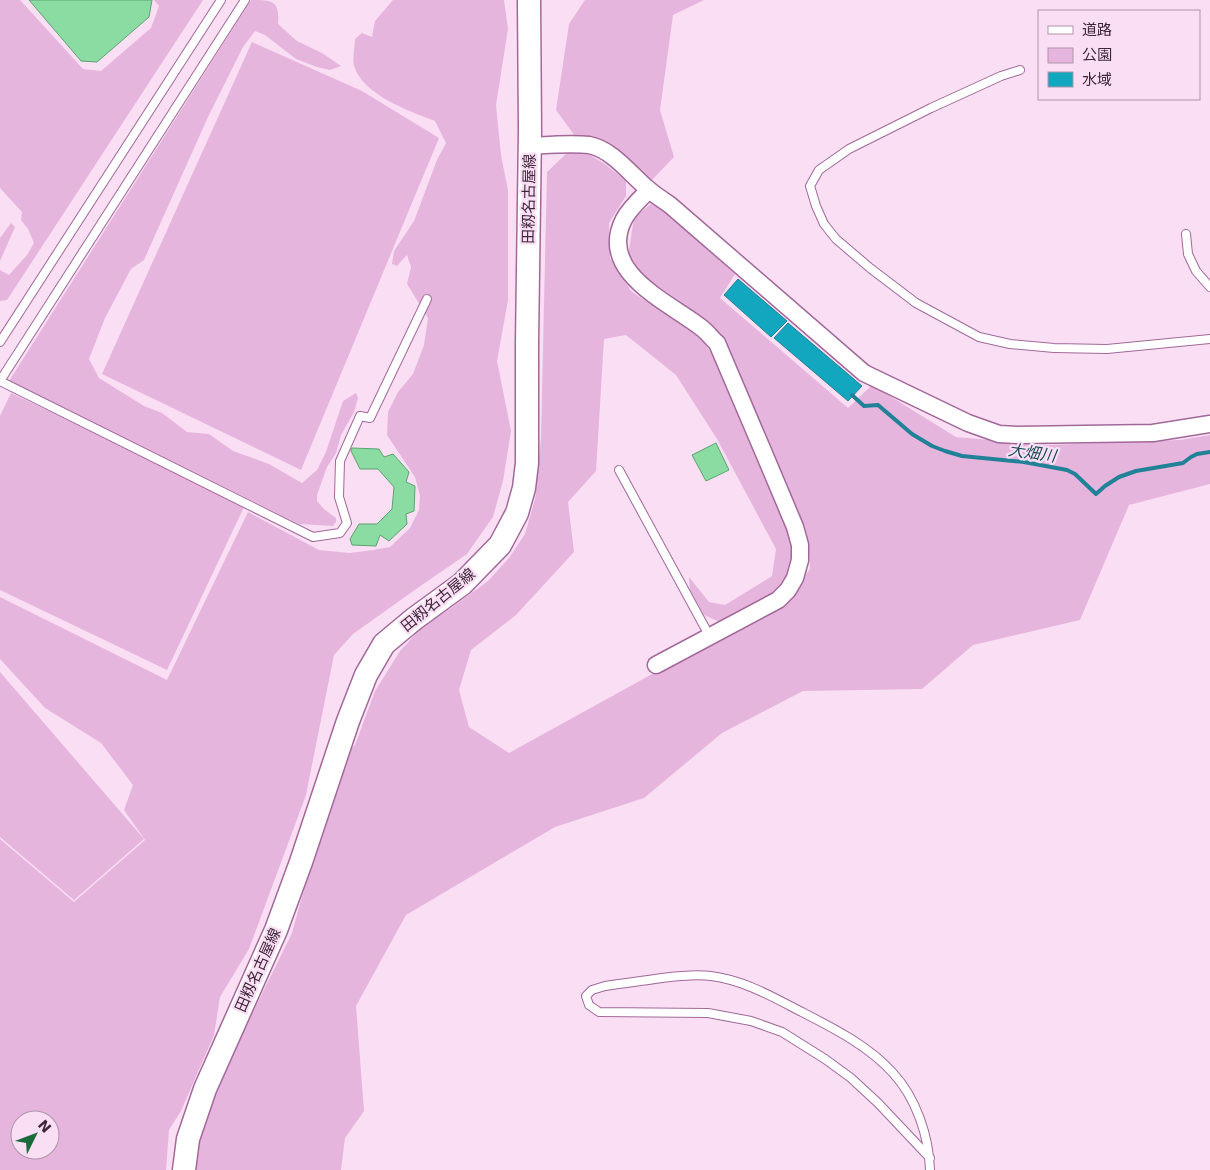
<svg xmlns="http://www.w3.org/2000/svg" width="1210" height="1170" font-family="'DejaVu Sans','Noto Sans JP',sans-serif">
<style>
.green{fill:#e6b5dd;fill-rule:evenodd}
.water{fill:#13a7bf;stroke:#208197}
.lines{fill:none;stroke-linecap:round;stroke-linejoin:round}
.stream{stroke:#208197;stroke-width:4}
.building{fill:#8adca2;stroke:#5da273}
.lane-casing{stroke:#a26899;stroke-width:10}
.street-casing{stroke:#a26899;stroke-width:19}
.secondary-casing{stroke:#a26899;stroke-width:25}
.lane{stroke:#fff;stroke-width:8}
.street{stroke:#fff;stroke-width:16}
.secondary{stroke:#fff;stroke-width:22}
.labels{text-anchor:middle;dominant-baseline:central;stroke-width:4.5;stroke-linejoin:round;paint-order:stroke}
.street-label{font-size:15px;fill:#3f273b;stroke:#fadff4}
.water-label{font-size:16px;font-style:italic;fill:#174d57;stroke:#fadff4}
</style>
<rect width="100%" height="100%" fill="#fadff4"/>
<g class="green">
<polygon points="0,0 20,0 83,69 101,71 151,28 159,6 154,0 203,0 7,300 0,301 0,270 9,275 27,255 34,243 28,229 21,220 22,212 0,188"/>
<path d="M251 0C272 0 280 0 278 24L297 41 322 53 341 66 330 70 317 67 296 59 265 35 255 31 243 47 208 117 144 260 131 269 105 318 89 359 99 378 144 406 162 413 187 432 209 434 233 451 269 464 302 483 317 470 326 452 343 401 356 393 358 398 354 412 341 435 336 453 327 467 317 495V501L324 509 336 518V522L333 526 299 524 9 381Z"/>
<path d="M393 0H504L508 29 496 105 501 155 508 190V300L497 361 511 431 503 481 493 517 467 554 419 587 353 634 334 655 306 795 249 949 220 997 214 1035 181 1111 169 1130 166 1170H0V839L74 902 145 840 124 810 133 785 101 743 45 708 0 659V597L167 680 248 512 319 550 350 553 373 550 390 547 410 528 419 510 420 496 415 477 387 435 388 412 398 392 413 374 424 345 428 318 407 284 411 267 407 255 397 266 392 264 394 251 414 221 437 160 446 143 435 121C409 111 363 95 354 66 352 58 355 47 355 39L362 33 372 37 375 21ZM20 1120H50V1150H20Z"/>
<polygon points="585,0 704,0 673,15 660,110 674,157 651,181 601,140 575,136 556,110 569,24"/>
<polygon points="252,42 362,91 439,138 301,470 102,374"/>
<polygon points="567,153 590,155 605,164 626,181 626,196 609,223 610,258 631,291 700,338 722,367 795,540 795,570 779,595 722,623 704,615 690,590 689,577 709,602 725,605 772,576 776,549 717,439 676,375 626,335 604,339 596,471 568,502 574,552 516,615 471,650 459,690 469,727 509,753 786,600 810,569 809,549 800,519 721,343 642,277 628,256 634,218 654,201 735,274 720,298 848,408 872,385 956,437 1047,445 1180,440 1210,435 1210,484 1129,505 1080,620 973,645 922,689 803,691 722,733 644,798 555,827 406,915 356,1006 364,1111 345,1138 341,1170 195,1170 201,1126 219,1081 292,933 312,860 348,752 355,745 375,691 400,651 422,627 451,608 488,581 509,558 525,534 535,499 541,438 547,172"/>
<polygon points="11,223 15,227 0,261 0,238"/>
<polygon points="11,393 245,505 167,670 0,590 0,416"/>
<polygon points="0,672 144,839 74,900 0,837"/>
</g>
<g class="water">
<polygon points="738,279 787,321 771,337 724,295"/>
<polygon points="788,323 862,386 848,401 774,338"/>
</g>
<g class="lines">
<polyline class="stream" points="852,395 864,406 878,405 912,434 932,446 945,451 962,456 1024,462 1067,470 1075,474 1096,494 1105,486 1119,477 1136,471 1183,463 1191,457 1197,454 1210,452"/>
</g>
<g class="building">
<polygon points="29,0 152,0 149,17 97,62 81,61"/>
<polygon points="716,443 729,470 706,481 692,455"/>
<polygon points="352,448 379,449 384,457 393,454 409,472 406,482 415,486 414,511 406,514 407,524 389,541 380,535 376,546 352,545 350,539 359,524 377,524 392,509 394,487 378,469 360,469 351,451"/>
</g>
<g class="lines">
<g class="lane-casing">
<g id="lane">
<polyline points="1020,70 1001,76 931,108 849,149 819,170 810,186 816,206 824,224 836,239 870,268 916,303 979,337 1010,344 1054,348 1107,349 1210,339"/>
<polyline points="1186,234 1188,254 1196,271 1210,287"/>
<polyline points="0,342 221,0"/>
<polyline points="0,381 313,537 340,533 347,523 339,497 340,461 360,416 370,418 427,299"/>
<polyline points="0,381 245,0"/>
<polyline points="619,470 710,637"/>
<path d="M930 1158 878 1103 851 1078 825 1059 782 1032 751 1021 708 1013 599 1012 589 1005 586 996 592 990 605 986C624 983 643 981 662 978 678 976 694 974 711 976 743 980 771 996 798 1010 831 1027 868 1045 893 1073 916 1098 929 1136 930 1170"/>
</g>
</g>
<g class="street-casing">
<g id="street">
<path d="M530 146C549 145 570 143 589 145 612 149 631 175 648 189 655 195 663 200 670 205L864 373 968 423 999 434 1017 435 1153 433 1210 424"/>
<path d="M649 190C640 199 630 208 624 219 596 273 671 303 703 329 708 333 712 339 717 343L763 451 795 527 800 545V560L795 578 788 590 778 600 656 665"/>
</g>
</g>
<g class="secondary-casing">
<polyline id="secondary" points="184,1170 188,1139 205,1089 276,930 301,862 348,721 366,675 384,644 414,619 462,584 500,545 517,513 524,488 527,463 527,342 530,131 529,0"/>
</g>
<use href="#lane" class="lane"/>
<use href="#street" class="street"/>
<use href="#secondary" class="secondary"/>
</g>
<g class="labels">
<g class="street-label">
<text transform="translate(529 199) rotate(-89)">田籾名古屋線</text>
<text transform="translate(438 600) rotate(-39)">田籾名古屋線</text>
<text transform="translate(258 970) rotate(-66)">田籾名古屋線</text>
</g>
<g class="water-label">
<text transform="translate(1032 453) rotate(8)">大畑川</text>
</g>
</g>
<rect x="1038" y="10" width="162" height="90" fill="#fadff4" stroke="#af95aa"/>
<rect x="1048" y="26" width="25" height="8" fill="#ffffff" stroke="#af95aa"/>
<text x="1082" y="35" font-size="15" fill="#3f273b">道路</text>
<rect x="1048" y="48" width="25" height="15" fill="#e6b5dd" stroke="#af95aa"/>
<text x="1082" y="60" font-size="15" fill="#3f273b">公園</text>
<rect x="1048" y="72" width="25" height="15" fill="#13a7bf" stroke="#af95aa"/>
<text x="1082" y="85" font-size="15" fill="#3f273b">水域</text>
<g transform="translate(35 1135) rotate(48)"><circle r="24" fill="#fadff4" stroke="#af95aa"/>
<path d="M0-4L9 19L0 12L-9 19Z" fill="#1a6b3b"/>
<text y="-8" font-size="14" font-weight="bold" text-anchor="middle" fill="#3f273b">N</text>
</g>
</svg>
